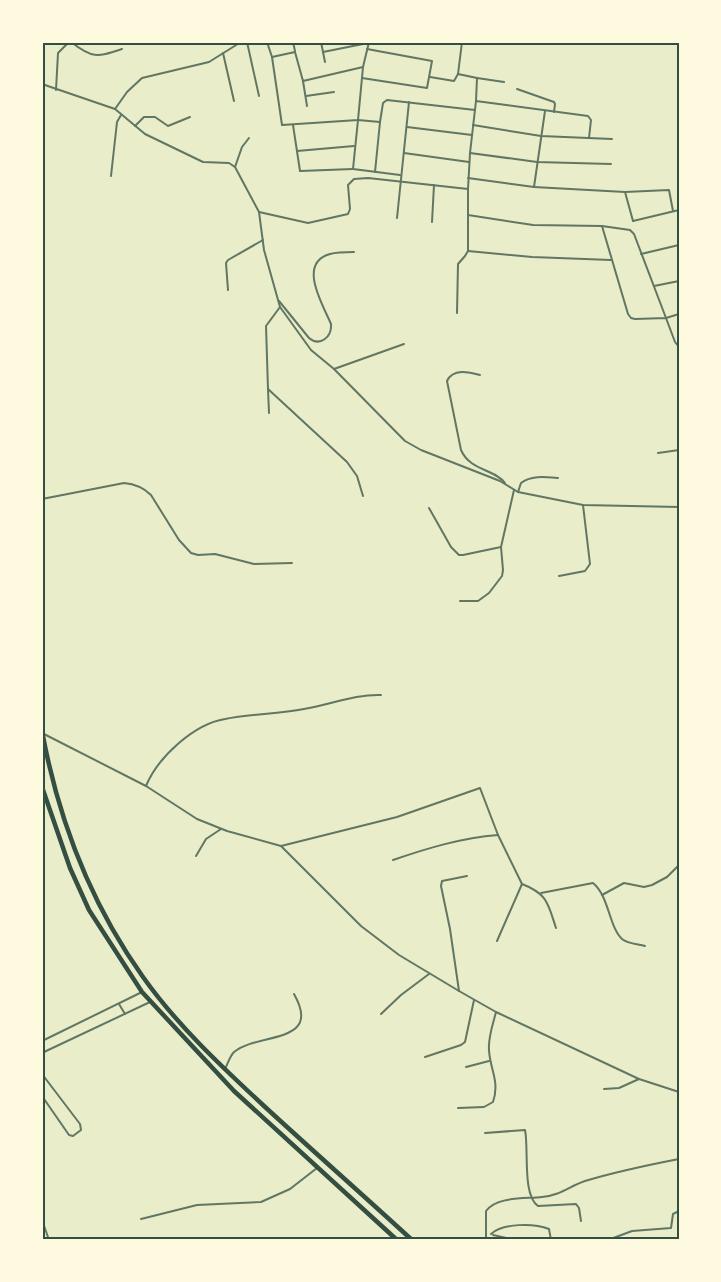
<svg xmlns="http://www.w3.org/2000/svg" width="721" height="1282" font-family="Figtree,sans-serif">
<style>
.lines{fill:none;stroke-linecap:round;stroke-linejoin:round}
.minor{stroke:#617663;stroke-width:2}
.trunk{stroke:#344e41;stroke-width:4.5}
.neatline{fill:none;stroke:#344e41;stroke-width:2}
</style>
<rect width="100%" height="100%" fill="#e9edc9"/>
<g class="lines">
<g class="minor">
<path d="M71 42C93 59 97 57 122 49"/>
<polyline points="247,42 259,96"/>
<polyline points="267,42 272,57 282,125 358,120 363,67 369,42"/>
<polyline points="293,42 295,51"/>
<polyline points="321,42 325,62"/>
<polyline points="462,42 458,74 477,78 476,101"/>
<polyline points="323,52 368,43"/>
<polyline points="223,53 234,101"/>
<polyline points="272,57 295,52 303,81 363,67"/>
<polyline points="430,77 454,81 458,74"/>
<polyline points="362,78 427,88 432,61 367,49"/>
<polyline points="477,78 504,82"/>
<polyline points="303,81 307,106"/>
<polyline points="42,84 115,109 145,134 203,162 229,163 235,167 259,212 264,250 280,307 311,350 334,369 405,441 421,450 500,481 518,492 583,505 679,507"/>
<polyline points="517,89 554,102 555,104 554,112"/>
<polyline points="56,90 58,53 69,42"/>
<polyline points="306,96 334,92"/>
<polyline points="115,109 127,92 142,78 209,62 241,42"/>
<polyline points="293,125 300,171 353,169"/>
<polyline points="473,125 541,136 612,139"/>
<polyline points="135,126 144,117 155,117 168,126 190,117"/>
<polyline points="407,127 472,135"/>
<polyline points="297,151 354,146"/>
<polyline points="404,153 469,162"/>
<polyline points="470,153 537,162 611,164"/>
<polyline points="235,167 242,147 249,138"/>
<polyline points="375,172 380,122"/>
<polyline points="400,175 353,169 358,120 380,122 383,103 387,100 475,110"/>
<polyline points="111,176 117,122 121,115"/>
<polyline points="468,178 534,187 545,111"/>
<polyline points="534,187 625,192"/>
<polyline points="468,189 470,153 476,101 588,116 591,120 589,138"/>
<polyline points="259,212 308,223 348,214 350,209 348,185 354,179 368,178 468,189 468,215 533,225 602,226"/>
<polyline points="397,218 409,102"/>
<polyline points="633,221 625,192 669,190 673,211"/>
<polyline points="633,221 679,210"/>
<polyline points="432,222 434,185"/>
<polyline points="468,251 532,257 611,260"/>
<polyline points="641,254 679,245"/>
<polyline points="654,286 679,281"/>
<polyline points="228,290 226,263 228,260 263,240"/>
<path d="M279 301 309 338C320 347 332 337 331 324 323 305 297 263 330 254 337 252 347 252 354 252"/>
<polyline points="280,307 266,326 268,389 347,462 357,476 363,496"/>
<polyline points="457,313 458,264 465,256 468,251 468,215"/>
<polyline points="679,314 666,318 634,234 630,230 602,226 628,314 631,318 635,319 666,318 675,342 679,347"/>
<polyline points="334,369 404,344"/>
<path d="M480 375C469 372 453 368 447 381L461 450C470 471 495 469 505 483"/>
<polyline points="268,389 269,413"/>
<polyline points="658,453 679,450"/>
<path d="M518 492 521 483C531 475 546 477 558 478"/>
<path d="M42 499 124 483C135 484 143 487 151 495L179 540 191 553 198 555 215 554 254 564 292 563"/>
<polyline points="429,508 451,547 459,555 463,555 501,547 514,490"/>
<polyline points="559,576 585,571 590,564 583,505"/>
<polyline points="460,601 478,601 489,593 502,576 503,570 501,547"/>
<polyline points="42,733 146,786 197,819 227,831 281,846 361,926 399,955 459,991 496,1012 639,1079 679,1092"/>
<path d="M146 786C158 757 194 724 225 719 251 714 278 714 304 709 329 705 356 694 381 695"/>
<polyline points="281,846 397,817 480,788 498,835 522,884 497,941"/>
<polyline points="196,856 206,839 221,829"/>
<path d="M393 860C428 848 461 838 498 835"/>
<path d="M522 884C548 894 548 904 556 928"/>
<path d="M541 893 593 883C609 896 609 927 622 939 628 944 638 944 645 946"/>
<polyline points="602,895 624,883 644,887 652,885 667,877 679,865"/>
<polyline points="459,991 450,929 441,886 442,881 467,876"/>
<polyline points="119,1004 125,1014"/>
<polyline points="381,1014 401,995 429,974"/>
<polyline points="42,1041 142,992"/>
<polyline points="42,1047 44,1052 42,1061"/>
<polyline points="44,1052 150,1002"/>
<polyline points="425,1057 461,1045 465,1042 474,1000"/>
<polyline points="466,1067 489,1061"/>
<path d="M225 1069C228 1063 230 1056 234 1052 258 1032 323 1045 294 994"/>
<polyline points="42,1074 80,1124 81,1130 73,1136 69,1135 42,1096"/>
<polyline points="604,1089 619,1088 639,1079"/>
<path d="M458 1108 484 1107 493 1102C500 1081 490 1070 489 1050 488 1037 493 1024 496 1012"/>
<path d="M485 1133 525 1130C529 1149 522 1195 538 1206L576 1204 579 1208 581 1221"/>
<polyline points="141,1219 197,1205 261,1202 290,1189 317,1168"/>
<polyline points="42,1220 49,1240"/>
<path d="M491 1234C503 1223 534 1223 549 1229L551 1240"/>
<polyline points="493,1235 516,1240"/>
<path d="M486 1240V1211C497 1196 526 1199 542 1197 559 1196 570 1186 585 1181 615 1172 648 1165 679 1159"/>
<polyline points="608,1240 632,1231 671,1228 673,1214 679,1211"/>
</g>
<g class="trunk">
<path d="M42 731C58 818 91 904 143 977 177 1025 221 1066 264 1106 313 1151 363 1195 412 1240"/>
<polyline points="42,787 70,868 89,910 142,992 234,1091 397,1240"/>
</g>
</g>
<rect width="721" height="1282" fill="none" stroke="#fefae0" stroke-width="87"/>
<rect x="44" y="44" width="634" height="1194" class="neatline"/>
</svg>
